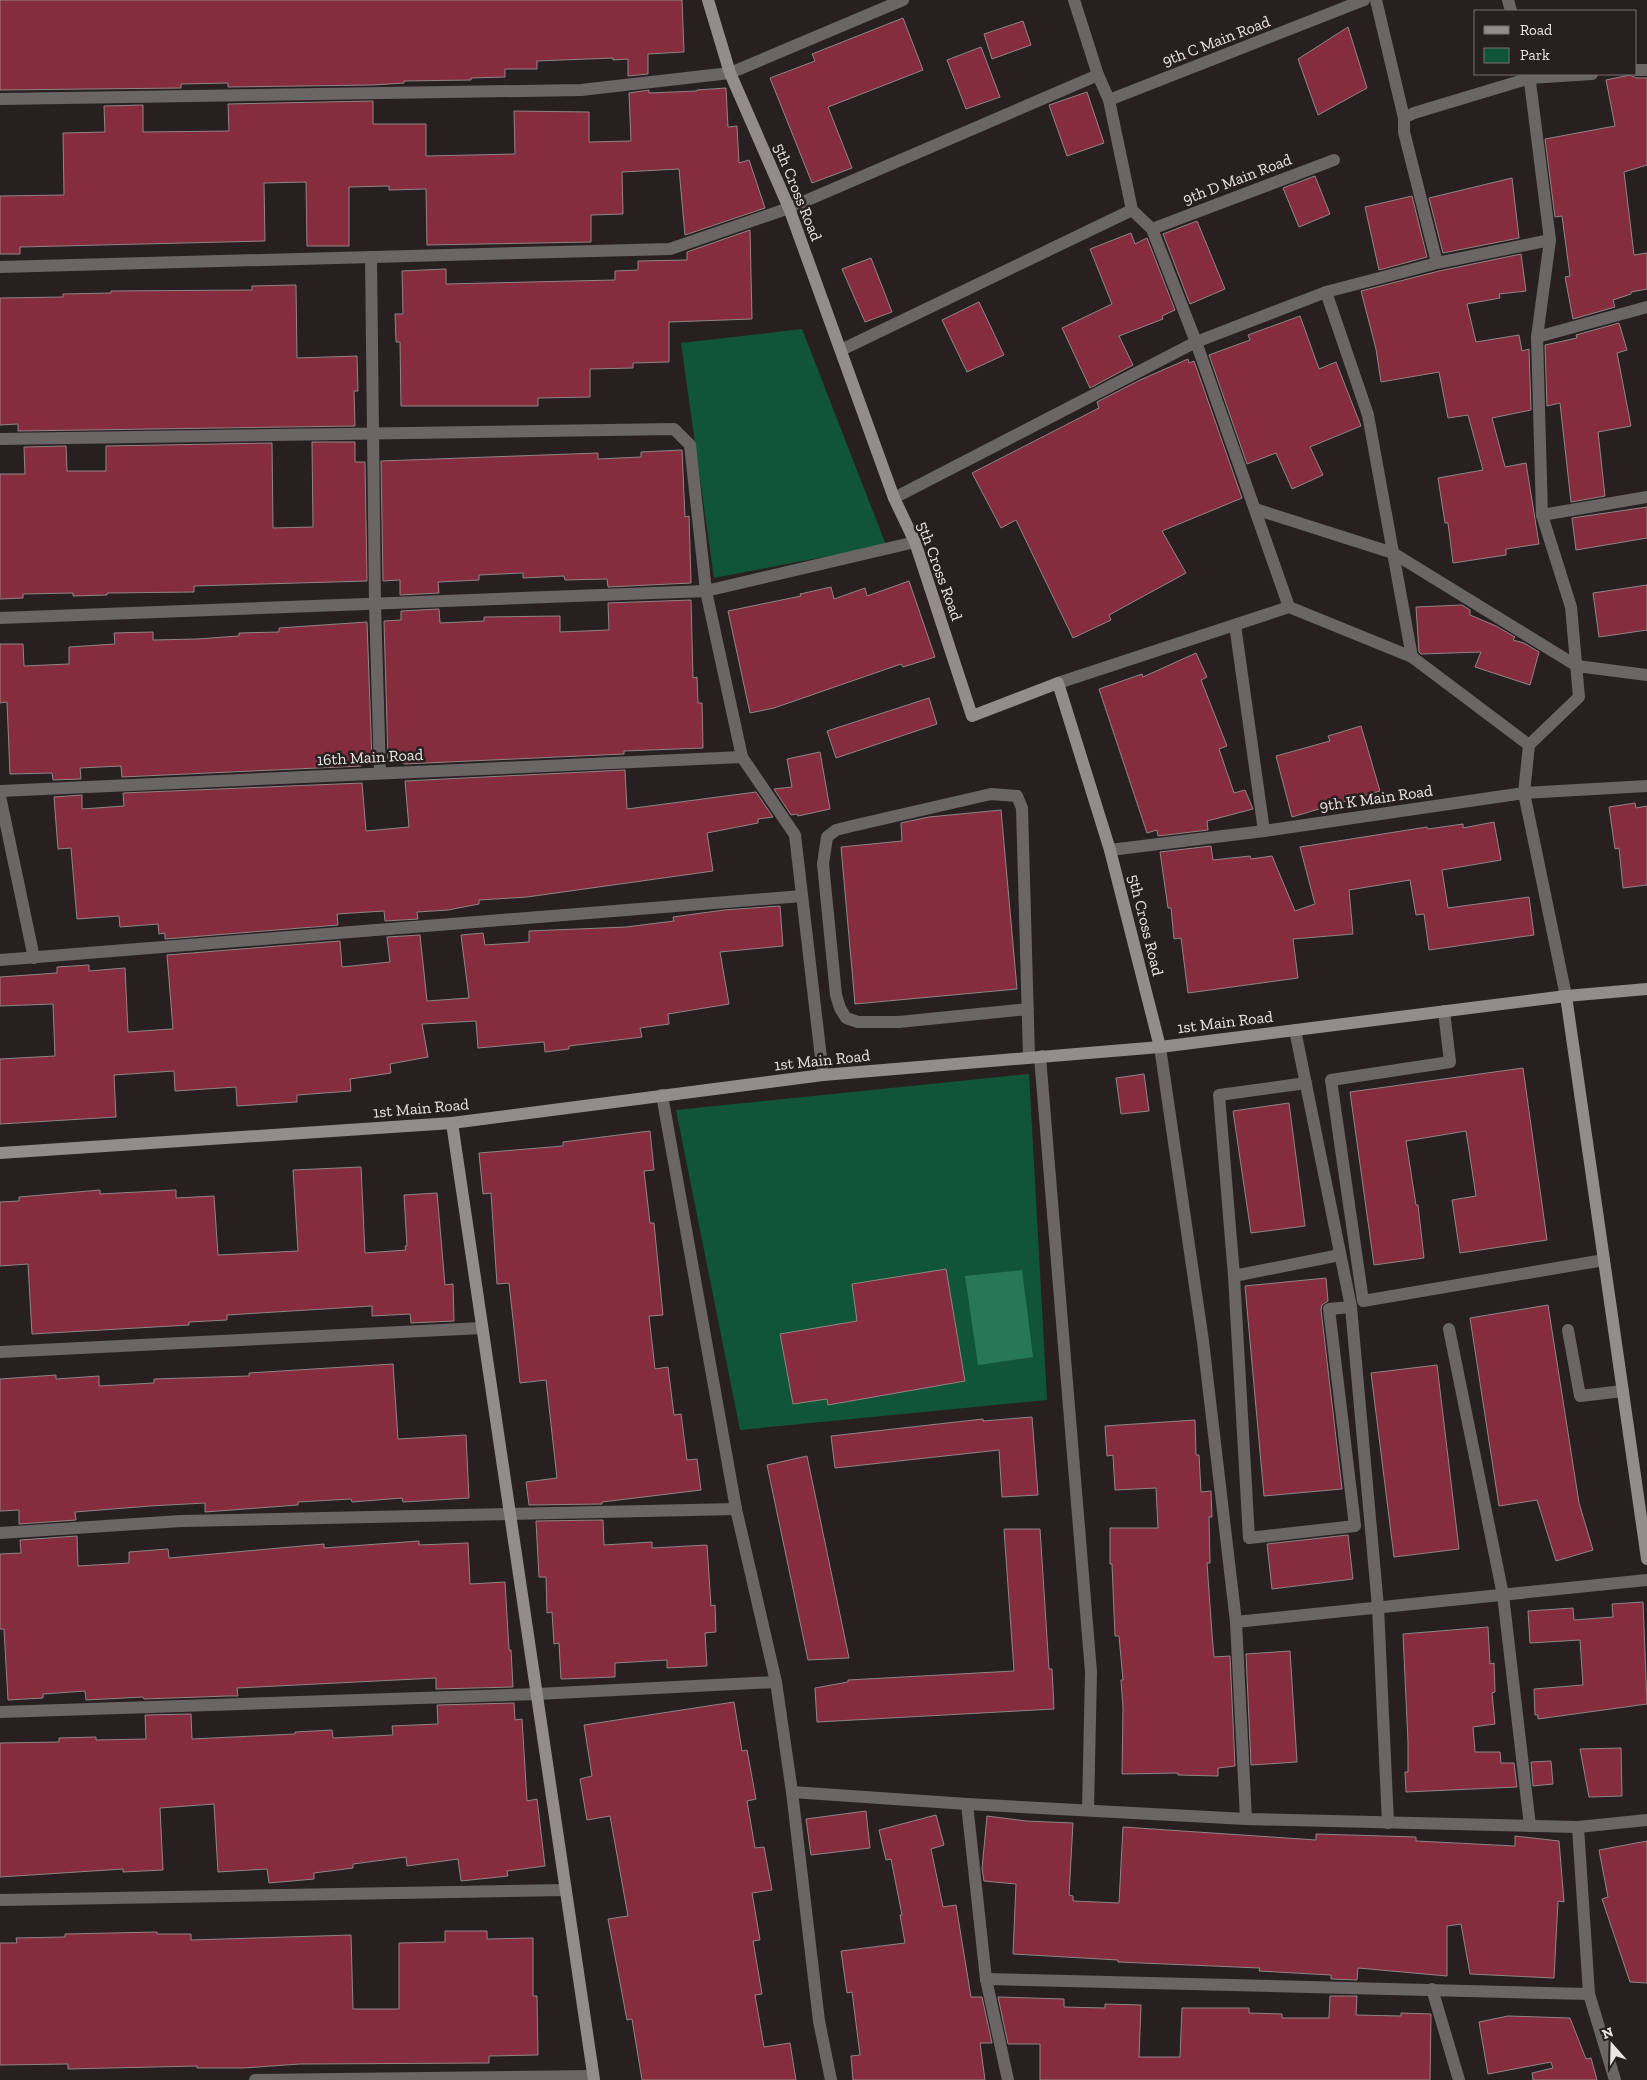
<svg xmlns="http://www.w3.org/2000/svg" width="1647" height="2080" font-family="'Zilla Slab',serif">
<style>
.green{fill:#105538}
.water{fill:#277854}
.building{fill:#852d3e;stroke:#908586}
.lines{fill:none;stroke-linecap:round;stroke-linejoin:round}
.lane{stroke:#6a6666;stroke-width:12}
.street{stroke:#6a6666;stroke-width:12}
.secondary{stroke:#938c8d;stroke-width:12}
.labels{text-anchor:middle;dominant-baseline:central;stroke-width:5;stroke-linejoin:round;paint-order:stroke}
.street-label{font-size:16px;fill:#ebe5e5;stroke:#282020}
</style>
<rect width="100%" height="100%" fill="#282020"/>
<g class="green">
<polygon points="802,329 886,545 714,578 681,343"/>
<polygon points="1029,1074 1047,1400 740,1430 676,1110"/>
</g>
<polygon class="water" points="1022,1270 1033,1357 978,1365 965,1276"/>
<g class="building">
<polygon points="0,0 682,0 684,52 648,54 648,74 628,76 628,59 613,60 613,58 537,61 537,69 505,69 505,77 471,78 471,80 404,81 404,83 373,85 228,87 228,83 181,84 181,88 0,90"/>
<polygon points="903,18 923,70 828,107 852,168 812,183 770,78 815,61 812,54"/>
<polygon points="1023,21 1031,45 992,59 984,34"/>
<polygon points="1348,27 1367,88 1318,115 1298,59"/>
<polygon points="981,47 1000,97 966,109 947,60"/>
<polygon points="1630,75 1636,78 1647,78 1647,165 1624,172 1634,255 1647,253 1647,289 1631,292 1631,294 1613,300 1615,307 1573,319 1565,277 1570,276 1562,216 1555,217 1545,139 1615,126 1606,80"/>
<polygon points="726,88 728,127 737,126 739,163 749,160 765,208 685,235 679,169 622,172 623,214 591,215 591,242 427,245 426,189 389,190 389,186 349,187 349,246 307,246 306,182 264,183 265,241 20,247 20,254 0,254 0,196 64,195 63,133 105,132 104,106 143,105 143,132 229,131 228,104 373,101 373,124 426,124 426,156 471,155 515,154 514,111 589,112 589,142 631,141 629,93 649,90 649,93 697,91 697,90"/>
<polygon points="1087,92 1104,143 1067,156 1049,105"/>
<polygon points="1315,176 1330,214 1299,227 1283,188"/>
<polygon points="1512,178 1519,238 1443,253 1429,198"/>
<polygon points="1412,196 1427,257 1379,270 1365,207"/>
<polygon points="1197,221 1225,289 1190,304 1163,234"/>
<polygon points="750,230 752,319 669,322 669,362 633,363 633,368 590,369 590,397 538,398 538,406 401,406 400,342 396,342 395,314 403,314 402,271 446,269 446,284 615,280 615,271 638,270 638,261 687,260 687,252"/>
<polygon points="1131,233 1135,244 1147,238 1175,310 1162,316 1163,319 1119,336 1133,365 1090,388 1062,328 1112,304 1090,249"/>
<polygon points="1521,254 1526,291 1499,294 1500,298 1467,304 1476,342 1519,335 1522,351 1529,349 1531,410 1492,418 1505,467 1526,463 1539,544 1506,549 1506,555 1453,563 1448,523 1445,523 1438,478 1483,470 1468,415 1448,418 1439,372 1381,382 1376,349 1361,291 1439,271"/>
<polygon points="871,258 892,312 865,322 842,269"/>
<polygon points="296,285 297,358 357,356 358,391 354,391 355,426 18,431 18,424 0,425 0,298 63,297 63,294 111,293 111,291 252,290 252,286"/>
<polygon points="979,302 1004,355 967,372 942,320"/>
<polygon points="1300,316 1319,369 1336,362 1361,426 1310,447 1323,475 1292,489 1276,453 1247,464 1209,355 1250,340 1248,335"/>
<polygon points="1619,323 1627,350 1617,353 1631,426 1598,432 1605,496 1571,502 1560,403 1547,406 1545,345 1577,338 1576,335"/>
<polygon points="1188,359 1189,363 1194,361 1242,498 1162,531 1186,573 1109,615 1111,620 1073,638 1016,520 1001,528 972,473 1099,408 1097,402 1140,380"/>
<polygon points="312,442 355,442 355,462 365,462 367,581 194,586 194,592 107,593 107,595 73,596 73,593 23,594 23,598 0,599 0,474 25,474 24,447 66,446 67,471 106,471 106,446 272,443 273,528 313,527"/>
<polygon points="682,450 685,517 689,516 691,583 608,587 607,579 565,580 564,576 523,578 523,573 479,575 479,580 438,582 439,593 400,595 400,580 383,581 381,461 598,453 598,459 641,457 641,452"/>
<polygon points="1647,507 1647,538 1576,550 1572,518"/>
<polygon points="909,581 935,657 903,667 901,664 774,708 750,713 728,611 801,596 800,594 831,587 834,599 865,588 867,596"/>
<polygon points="1647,585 1647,630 1599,637 1593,593"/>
<polygon points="691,600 693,678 697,677 698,703 702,703 703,748 624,751 624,754 404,764 404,759 388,760 384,621 401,620 401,611 439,609 440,623 484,621 484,617 560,616 560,632 609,630 608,603"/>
<polygon points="1462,605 1470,610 1470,615 1496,626 1515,637 1513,640 1524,643 1539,652 1530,685 1475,667 1481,652 1421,654 1419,652 1416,607"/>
<polygon points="367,622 372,760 360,761 361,766 122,777 121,766 80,768 81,779 53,780 52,773 10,774 7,702 0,703 0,644 23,644 24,666 69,664 69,647 115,644 114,633 153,632 153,640 197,639 239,636 239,633 279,632 279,628"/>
<polygon points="1196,653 1207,677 1201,680 1227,746 1219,749 1234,793 1245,790 1253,809 1207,821 1208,830 1158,836 1157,830 1147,833 1099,689 1142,674 1143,677"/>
<polygon points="929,698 937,724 836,758 827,731"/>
<polygon points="1361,726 1380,791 1292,817 1276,756 1330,741 1328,736"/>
<polygon points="820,752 830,809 798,816 797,814 791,815 774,789 792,787 787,759"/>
<polygon points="625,770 627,809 756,792 773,817 758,819 758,823 707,833 713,871 527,897 479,900 479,904 448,910 417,912 418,919 385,921 384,911 337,914 338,925 165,939 165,933 159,934 158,924 120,927 119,916 77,919 71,848 58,849 54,797 82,795 82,809 124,806 123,793 362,783 366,831 409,827 405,781"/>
<polygon points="1635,803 1636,808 1647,806 1647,885 1623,888 1619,848 1615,849 1609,807"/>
<polygon points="1001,810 1017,989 855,1004 841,847 902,841 901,823 929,817"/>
<polygon points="1494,822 1501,860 1442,870 1448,908 1529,897 1534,935 1429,950 1424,914 1416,915 1410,880 1349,890 1353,934 1293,939 1298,978 1188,993 1181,938 1174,939 1171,908 1168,908 1160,852 1211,846 1213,860 1250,856 1251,859 1272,856 1295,911 1315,904 1300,847 1427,827 1428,829 1463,824 1463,828"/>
<polygon points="780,906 783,946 720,952 729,1004 668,1014 669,1024 640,1028 642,1037 569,1046 569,1049 545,1052 544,1042 478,1048 476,1021 422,1024 428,1057 390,1064 391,1073 350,1079 351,1091 297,1095 297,1102 237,1106 236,1087 175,1091 174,1071 114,1075 116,1117 0,1124 0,1059 55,1056 53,1004 0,1006 0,977 57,973 57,967 89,965 89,971 125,968 128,1032 171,1029 173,1029 167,955 340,941 342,967 390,962 387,937 420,935 427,1001 469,998 461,935 483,933 485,945 529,942 529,931 626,927 674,921 673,917 724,910"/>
<polygon points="1523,1068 1547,1240 1460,1253 1452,1200 1476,1196 1466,1131 1406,1141 1416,1205 1418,1205 1424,1258 1374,1265 1350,1092"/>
<polygon points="1144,1074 1149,1111 1121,1114 1116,1078"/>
<polygon points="1289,1103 1305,1226 1251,1233 1233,1111"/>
<polygon points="650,1131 654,1170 644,1171 650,1223 654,1223 663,1315 649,1316 655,1369 668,1367 674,1415 681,1414 687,1460 697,1459 701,1490 602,1502 602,1504 529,1505 526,1482 557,1478 546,1380 520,1383 509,1283 497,1284 491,1193 483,1194 479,1153 563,1146 563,1142"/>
<polygon points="361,1167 365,1253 406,1250 405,1246 407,1246 404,1195 437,1193 445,1285 453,1284 454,1321 411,1323 410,1314 372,1316 372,1306 227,1315 227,1320 189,1322 189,1325 32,1334 28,1264 0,1266 0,1202 19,1201 19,1197 100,1190 100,1194 176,1190 176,1198 214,1196 218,1255 298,1251 293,1170"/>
<polygon points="946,1269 965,1381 828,1405 827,1399 793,1404 780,1334 857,1321 852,1284"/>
<polygon points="1326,1278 1328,1301 1322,1305 1321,1310 1342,1489 1264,1496 1245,1286"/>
<polygon points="1548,1305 1579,1503 1593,1550 1556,1561 1537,1500 1499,1506 1470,1318"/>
<polygon points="393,1364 398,1439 466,1435 469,1498 403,1502 402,1498 352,1502 351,1499 298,1502 298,1505 205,1512 205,1503 150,1506 75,1512 76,1520 19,1524 19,1510 0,1511 0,1379 56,1375 56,1379 99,1376 99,1386 154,1383 154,1379 249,1376 249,1373"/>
<polygon points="1437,1365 1459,1549 1394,1557 1371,1373"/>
<polygon points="1032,1417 1038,1495 1002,1497 999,1450 835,1468 831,1436 983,1419 983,1421"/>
<polygon points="1195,1420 1196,1455 1199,1455 1201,1492 1211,1491 1212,1517 1209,1517 1210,1563 1207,1563 1212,1634 1214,1657 1230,1656 1235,1766 1218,1768 1218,1776 1178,1775 1178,1773 1122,1774 1123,1708 1121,1680 1123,1680 1119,1636 1115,1636 1112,1564 1110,1564 1110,1528 1158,1528 1156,1488 1115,1490 1113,1455 1107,1456 1105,1426"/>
<polygon points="807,1456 849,1658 808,1660 767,1465"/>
<polygon points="603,1520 604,1545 652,1542 652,1548 707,1545 711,1606 715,1605 716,1632 705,1633 707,1666 667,1668 667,1660 615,1663 615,1677 561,1679 559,1643 554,1644 552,1612 547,1613 546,1577 539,1577 536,1521"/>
<polygon points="1004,1529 1040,1529 1049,1669 1052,1669 1054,1709 817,1722 815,1688 848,1682 848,1680 1014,1671"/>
<polygon points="1348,1535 1353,1579 1272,1589 1267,1544"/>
<polygon points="77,1536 78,1566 129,1563 129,1552 168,1549 169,1558 324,1544 324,1548 419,1541 419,1545 468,1543 470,1584 505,1582 509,1650 511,1650 513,1687 436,1689 436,1678 237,1688 238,1696 228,1696 144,1699 143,1697 86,1700 85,1691 43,1694 43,1698 8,1700 4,1629 0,1629 0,1554 21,1553 20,1540"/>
<polygon points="1643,1602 1647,1704 1538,1719 1538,1715 1535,1715 1534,1689 1583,1685 1580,1640 1530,1643 1528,1611 1573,1608 1574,1620 1613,1617 1612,1604"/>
<polygon points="1488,1627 1490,1664 1494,1663 1495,1692 1492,1693 1495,1724 1473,1727 1475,1752 1500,1752 1501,1763 1514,1763 1517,1787 1406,1792 1405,1772 1408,1772 1408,1742 1403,1634"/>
<polygon points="1290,1651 1297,1762 1251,1765 1246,1654"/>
<polygon points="734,1702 742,1751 747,1750 756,1799 747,1801 755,1848 764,1847 772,1890 752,1893 760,1940 753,1941 762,1994 755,1995 764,2047 790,2043 796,2080 642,2080 632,2019 627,2020 608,1919 628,1916 610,1816 587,1820 580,1779 592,1776 584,1725"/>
<polygon points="514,1703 515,1720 522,1719 527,1801 537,1799 545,1866 507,1871 508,1876 461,1881 458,1859 407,1866 406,1857 353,1864 353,1868 314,1873 314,1879 269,1883 267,1869 218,1872 214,1804 160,1808 163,1870 123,1872 123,1869 0,1877 0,1743 59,1742 59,1738 96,1737 96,1740 146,1739 145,1715 191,1714 192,1739 295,1734 295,1732 332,1730 333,1738 393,1735 392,1726 438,1724 437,1705"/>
<polygon points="1621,1748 1622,1796 1589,1797 1580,1749"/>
<polygon points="1551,1761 1553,1784 1533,1786 1531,1762"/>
<polygon points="866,1811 870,1848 811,1855 806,1819"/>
<polygon points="936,1815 944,1845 931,1849 943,1907 956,1905 971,1997 982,1997 992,2043 980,2043 985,2080 853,2080 851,2056 860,2055 852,1992 847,1993 841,1951 905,1943 900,1915 902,1915 891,1859 886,1860 879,1830"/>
<polygon points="987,1816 1026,1821 1073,1823 1069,1895 1073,1896 1073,1901 1119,1903 1123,1827 1316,1840 1316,1834 1416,1837 1416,1841 1515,1846 1515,1836 1559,1841 1564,1902 1558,1901 1554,1978 1470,1974 1461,1924 1447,1926 1447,1976 1358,1968 1357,1980 1331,1979 1331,1975 1259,1971 1260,1968 1118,1962 1118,1960 1013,1954 1016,1884 984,1881 982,1869"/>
<polygon points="1647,1841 1647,1983 1630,1982 1602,1899 1608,1897 1599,1850"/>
<polygon points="445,1931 487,1931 487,1939 533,1938 533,1996 537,1996 538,2055 489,2056 489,2063 300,2064 243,2068 197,2068 197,2066 68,2069 68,2064 0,2065 0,1943 17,1943 16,1938 65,1937 65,1934 157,1932 157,1934 191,1934 191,1940 351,1935 353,2009 399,2009 399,1943 445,1942"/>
<polygon points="1330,1996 1357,1996 1356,2015 1401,2016 1401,2013 1431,2014 1430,2080 1040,2080 1040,2044 1008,2044 998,1997 1064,1999 1064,2007 1105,2008 1105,2004 1141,2005 1139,2057 1180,2057 1182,2008 1249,2008 1249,2013 1282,2014 1282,2018 1329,2018"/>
<polygon points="1508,2016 1570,2018 1586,2059 1591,2058 1597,2080 1533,2080 1532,2073 1553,2068 1551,2062 1488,2074 1479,2022"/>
</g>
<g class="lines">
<g class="lane">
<polyline points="1444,1011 1450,1062 1331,1080 1363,1301 1604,1260"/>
<polyline points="1295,1030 1351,1307 1378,1607"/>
<polyline points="1306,1083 1219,1095 1234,1276 1249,1538 1355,1526 1329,1309 1351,1307"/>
<polyline points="1234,1276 1340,1255"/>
<polyline points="1568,1330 1580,1396 1623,1391"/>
</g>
<g class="street">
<polyline points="1074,0 1098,75 1109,100 1132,210 1152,229 1196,342 1289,607"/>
<polyline points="1376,0 1404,118 1404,132 1437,263"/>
<polyline points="1508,0 1511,11"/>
<polyline points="1636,70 1647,70"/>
<polyline points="0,99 581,90 730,73 903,0"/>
<polyline points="1109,100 1364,0"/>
<polyline points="1404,118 1414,113 1530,78 1592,74"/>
<polyline points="1152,229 1334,160"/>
<polyline points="371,257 375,604 380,772"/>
<polyline points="0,267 670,249 789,208 1098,75"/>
<polyline points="1326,292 1368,415 1412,657"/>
<polyline points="1537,337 1647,307"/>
<polyline points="841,350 1132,210"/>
<polyline points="0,439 674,429 690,445 706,591 742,757 795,835 823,1075"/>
<polyline points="894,498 1196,342 1326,292 1437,263 1550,240"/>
<polyline points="1255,509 1393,553 1577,666 1647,675"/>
<polyline points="1542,515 1647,497"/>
<polyline points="0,618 706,591 915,542"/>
<polyline points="1235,625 1264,831"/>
<polyline points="1058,683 1289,607 1412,657 1529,745 1524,793 1566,996"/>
<polyline points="1529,745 1579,697 1571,607 1542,515 1537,337 1550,240 1529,74"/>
<polyline points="0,791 742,757"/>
<polyline points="0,796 34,958"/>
<polyline points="1110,850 1264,831 1524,793 1647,786"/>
<polyline points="0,960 802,896"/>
<polyline points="1028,1009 899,1022 858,1022 846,1018 840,1008 836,995 823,864 827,837 836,830 852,826 991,794 1017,796 1022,808 1029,1057"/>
<polyline points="1160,1047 1203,1341 1236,1622 1246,1819"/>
<polyline points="1042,1056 1040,1057 1091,1672 1088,1810"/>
<polyline points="662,1095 736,1509 776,1682 792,1792 819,2021 831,2080"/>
<polyline points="1449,1329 1503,1595 1530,1826"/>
<polyline points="0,1352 482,1328"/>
<polyline points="0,1533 181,1521 736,1509"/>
<polyline points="1378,1607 1388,1823"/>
<polyline points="1236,1622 1647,1580"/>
<polyline points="0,1712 537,1694 776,1682"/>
<polyline points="792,1792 967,1804 1246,1819 1578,1827 1647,1820"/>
<polyline points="967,1804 986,1979 1008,2080"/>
<polyline points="1578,1827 1589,1994 1615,2080"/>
<polyline points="0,1900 565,1890"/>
<polyline points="986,1979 1589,1994"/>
<polyline points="1432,1989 1459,2080"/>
<polyline points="255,2080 593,2076"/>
</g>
<g class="secondary">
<polyline points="708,0 730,73 789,208 894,498 915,542 972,716 1058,683 1110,850 1160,1047"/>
<polyline points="1566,996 1647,1559"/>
<polyline points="452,1123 594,2080"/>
<polyline points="0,1153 452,1123 823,1075 1160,1047 1566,996 1647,989"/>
</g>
</g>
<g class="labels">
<g class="street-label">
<text transform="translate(1216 41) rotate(-21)">9th C Main Road</text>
<text transform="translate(1237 179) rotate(-21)">9th D Main Road</text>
<text transform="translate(798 192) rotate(68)">5th Cross Road</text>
<text transform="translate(940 571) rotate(70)">5th Cross Road</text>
<text transform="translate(370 757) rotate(-3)">16th Main Road</text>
<text transform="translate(1376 798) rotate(-8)">9th K Main Road</text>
<text transform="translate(1146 925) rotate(76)">5th Cross Road</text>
<text transform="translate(1225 1022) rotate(-7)">1st Main Road</text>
<text transform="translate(822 1060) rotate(-6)">1st Main Road</text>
<text transform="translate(421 1108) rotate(-5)">1st Main Road</text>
</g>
</g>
<rect x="1474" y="10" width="162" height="65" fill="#282020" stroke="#766f6f"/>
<rect x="1484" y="26" width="25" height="8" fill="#938c8d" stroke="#766f6f"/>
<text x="1520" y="35" font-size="15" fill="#ebe5e5">Road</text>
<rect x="1484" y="48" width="25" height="15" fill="#105538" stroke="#766f6f"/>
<text x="1520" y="60" font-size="15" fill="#ebe5e5">Park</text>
<g transform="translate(1612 2045) rotate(340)" stroke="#282020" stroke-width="4" paint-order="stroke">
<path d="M0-4L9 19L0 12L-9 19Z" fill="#ebe5e5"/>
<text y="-8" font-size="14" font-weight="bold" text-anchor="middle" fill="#ebe5e5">N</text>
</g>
</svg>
